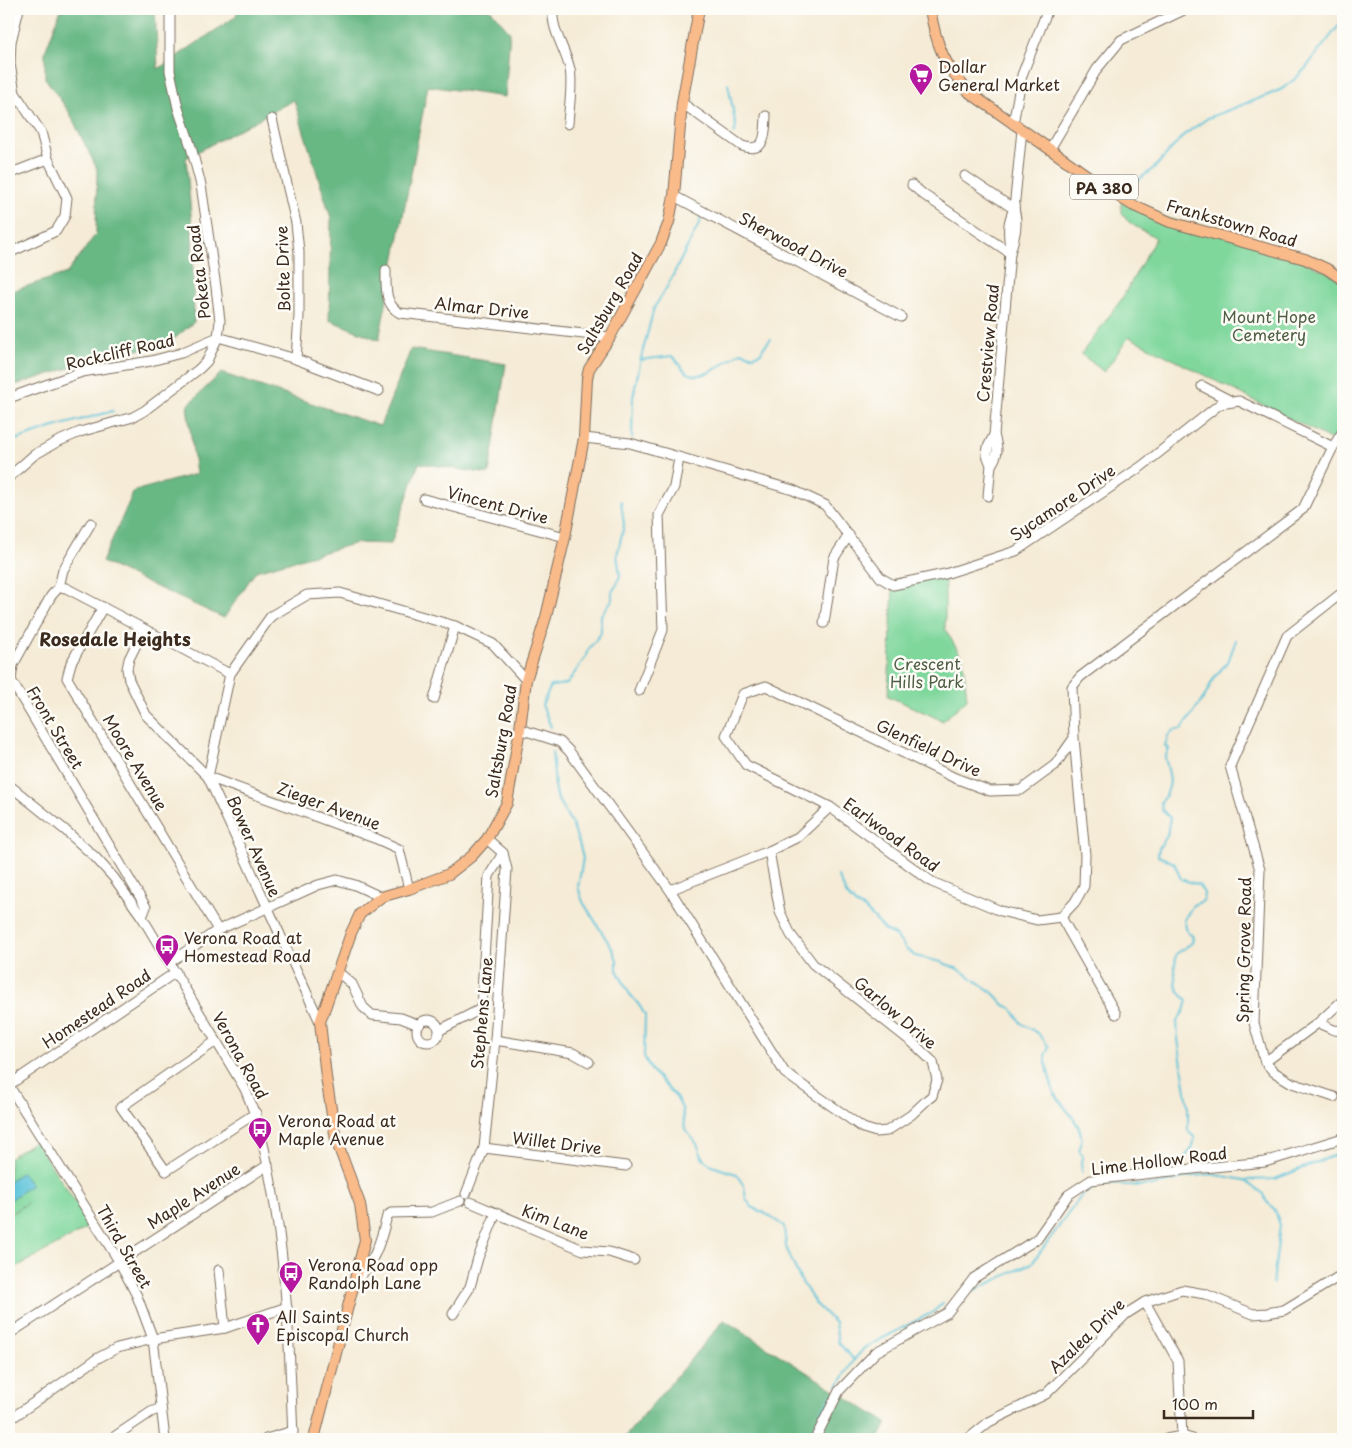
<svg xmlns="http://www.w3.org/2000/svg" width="1352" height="1448" font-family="'Playpen Sans',sans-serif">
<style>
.green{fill:#7fd79c;stroke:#5d805d}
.forest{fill:#67b884;stroke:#517151}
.water{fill:#5bc2d9;stroke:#4b767c}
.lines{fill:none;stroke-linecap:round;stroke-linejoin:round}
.stream{stroke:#5bc2d9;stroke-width:2}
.minor-casing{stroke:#7c6e5e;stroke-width:11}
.major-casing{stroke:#7c6e5e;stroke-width:12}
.minor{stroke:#fff;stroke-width:9}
.major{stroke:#fabb8b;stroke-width:10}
.labels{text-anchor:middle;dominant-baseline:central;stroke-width:5;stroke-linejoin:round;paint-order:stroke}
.shield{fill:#fdfcf7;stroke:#75695f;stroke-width:1}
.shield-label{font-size:15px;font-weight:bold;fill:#3b2a1e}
.poi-label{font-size:16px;fill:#3b2a1e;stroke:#fdfcf7;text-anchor:start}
.street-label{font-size:16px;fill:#3b2a1e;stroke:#fdfcf7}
.park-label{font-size:16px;fill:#4f5e44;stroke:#fdfcf7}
.neighbourhood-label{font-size:18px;font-weight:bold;fill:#3b2a1e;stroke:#fdfcf7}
</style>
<rect width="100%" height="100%" fill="#fdfcf7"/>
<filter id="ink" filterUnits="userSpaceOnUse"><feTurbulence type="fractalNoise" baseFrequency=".02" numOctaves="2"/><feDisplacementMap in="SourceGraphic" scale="10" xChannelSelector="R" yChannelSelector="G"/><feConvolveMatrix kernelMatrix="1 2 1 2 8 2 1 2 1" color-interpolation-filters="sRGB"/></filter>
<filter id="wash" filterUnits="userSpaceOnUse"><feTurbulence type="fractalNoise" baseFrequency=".0096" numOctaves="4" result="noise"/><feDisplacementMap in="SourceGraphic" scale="20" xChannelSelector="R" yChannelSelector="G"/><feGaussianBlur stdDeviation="1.12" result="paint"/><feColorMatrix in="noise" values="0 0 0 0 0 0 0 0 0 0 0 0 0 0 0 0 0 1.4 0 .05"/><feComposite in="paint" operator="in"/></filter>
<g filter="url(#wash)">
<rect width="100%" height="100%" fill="#f5ebd6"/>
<g class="green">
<path d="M1122 199 1152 214 1287 254 1343 280V431L1336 442 1129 337 1104 372 1081 354 1121 300 1156 238C1140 227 1116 223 1122 199Z"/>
<polygon points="945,574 945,629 963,659 967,699 943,721 888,696 893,585"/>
<polygon points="35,1141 91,1226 9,1271 9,1216 27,1203 9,1214 9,1158"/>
</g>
<g class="forest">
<polygon points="61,9 155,9 158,69 235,17 239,9 490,9 510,32 505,97 428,86 379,340 329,320 331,218 294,100 186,158 192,225 194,322 167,345 114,354 9,387 9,292 67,273 96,234 97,169 69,112 45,78 45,52"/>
<polygon points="411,349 506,364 489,474 419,463 391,544 357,543 256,571 224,618 102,562 134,491 196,474 187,406 221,373 380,426"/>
<polygon points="724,1320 887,1423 879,1439 623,1439"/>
</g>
<polygon class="water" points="22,1172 31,1185 9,1201 9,1181"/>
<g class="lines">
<g class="stream">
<polyline points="728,84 736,127 734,134"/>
<polyline points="1129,187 1154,168 1185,134 1208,118 1268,95 1282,89 1295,79 1305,69 1343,20"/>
<path d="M640 360 672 356C679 361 680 367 685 371 702 385 726 361 741 352L753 356 761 353 763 348 771 339"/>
<polyline points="632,438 633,397 642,354 654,308 667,287 700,222 701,214"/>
<polyline points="9,442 54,427 113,411"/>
<polyline points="551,727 542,705 551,686 567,684 585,658 588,650 601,633 601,615 612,600 612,592 617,584 620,575 617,555 624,525 621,501"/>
<polyline points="552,752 555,786 558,800 572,824 579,843 583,858 578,887 583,902 613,950 617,960 617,970 629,993 639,1005 645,1015 644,1056 651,1070 676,1097 682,1108 685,1129 697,1144 703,1159 712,1166 736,1174 744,1186 746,1199 752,1207 766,1214 784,1226 786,1247 800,1279 815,1303 835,1323 838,1342 854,1360"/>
<path d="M838 876 847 895 855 904 865 909 885 930 896 936 906 949 915 956 941 962 956 968 969 976 993 993 1004 1005 1011 1008 1021 1023 1039 1034 1049 1047C1047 1050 1045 1054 1045 1058 1046 1062 1052 1089 1054 1092 1062 1108 1090 1128 1079 1150L1083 1156 1081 1161 1082 1172"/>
<path d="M1180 1162 1192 1149 1195 1138 1188 1131V1105L1178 1039 1177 1021 1184 1011 1187 1000C1171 988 1175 972 1176 954L1192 943 1193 937 1187 931 1184 920 1193 905 1203 901 1204 893 1199 885 1181 879 1174 863 1158 856 1159 848 1167 836 1170 818 1162 810 1161 802C1174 785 1170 777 1165 758L1169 749 1165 746 1168 736 1174 730H1181L1205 696 1215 676 1228 662 1236 640"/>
<polyline points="1244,1180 1264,1194 1266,1201 1275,1210 1280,1225 1273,1284"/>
<polyline points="1166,1182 1171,1176"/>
<polyline points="971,1292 1032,1263 1082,1195 1101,1184 1151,1186 1186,1177 1211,1174 1244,1180 1275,1179 1343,1152"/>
<polyline points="838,1386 854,1360 864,1348 933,1312 943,1303"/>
<polyline points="809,1439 823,1409 832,1394"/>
</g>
</g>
</g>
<g filter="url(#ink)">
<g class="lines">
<g class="minor-casing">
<g id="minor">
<path d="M553 9C551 30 565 48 570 69 573 86 569 106 568 124"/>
<path d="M682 103 742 146C767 154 765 133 766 116"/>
<polyline points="272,119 296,223 299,252 299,316 296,359"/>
<polyline points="1013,124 1022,75 1048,9"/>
<polyline points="1050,149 1097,69 1121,40 1186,9"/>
<polyline points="9,174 48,159"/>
<polyline points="965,176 1014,209"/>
<polyline points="912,185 924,195 1010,253"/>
<polyline points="674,196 901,317"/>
<path d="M1010 248C1008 233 1007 223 1014 209L1022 130"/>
<polyline points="9,253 56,231 65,216 67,198 48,159 41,132 15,93 10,64 11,42 19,9"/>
<path d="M386 270C386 285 384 305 400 313L610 337"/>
<polyline points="1202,386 1231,401"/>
<polyline points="9,398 82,372 151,361 181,353 218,337 296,359 379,391"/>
<polyline points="584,438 630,443 793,490 825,505 881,578 893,585 945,574 1016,551 1142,466 1220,404 1239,401 1333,447"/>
<path d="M991 465C999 454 998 448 994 435"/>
<polyline points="9,477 34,455 57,442 80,432 133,417 144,411 199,369 207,361 218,337 220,321 216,287 201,185 191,147 178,108 170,71 170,9"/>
<path d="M988 496 991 465 987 455 988 447 994 435 1010 253C1014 238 1019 225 1014 209"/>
<polyline points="424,499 565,537"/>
<polyline points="91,523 63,570 59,587 51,596 13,665 11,680 146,907 142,917"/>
<polyline points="59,587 66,588 230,674"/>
<polyline points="103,607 71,663 67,678 218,930"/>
<polyline points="824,623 834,558 849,535"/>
<polyline points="144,629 129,659 127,669 129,680 146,715 208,777 377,839 399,849 409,889"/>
<polyline points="639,691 663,630 659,515 674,487 679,458"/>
<polyline points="434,699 455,626"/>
<polyline points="520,729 560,742 569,751 670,890 785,1073 863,1128 876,1132 887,1131 911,1115 928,1099 932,1096 937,1080 933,1062 913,1043 813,964 791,935 780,912 769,851"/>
<polyline points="1074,738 1085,855 1084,886 1075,902 1061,917 1037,920 1001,911 932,882 830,807 746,765 726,736 743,694 766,686 955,778 990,791 1021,790 1055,765 1074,738 1072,687 1080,677 1303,509 1333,447 1343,431"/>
<path d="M9 785 65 830 95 857 114 878 142 917 245 1089C259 1121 266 1154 272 1188 287 1271 290 1355 293 1439"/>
<polyline points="670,890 769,851 798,837 830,807"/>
<polyline points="1061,917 1116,1014"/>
<polyline points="170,962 218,930 318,885 337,880 355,885 381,897"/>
<polyline points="338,972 352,984 363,1007 372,1015 401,1018 419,1025"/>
<circle cx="428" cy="1031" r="11"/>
<polyline points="320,1022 208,777 230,674 271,616 307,595 340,593 455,626 493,644 526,680"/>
<polyline points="1318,1023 1334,1030 1343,1031"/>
<polyline points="440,1030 481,1009 489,876 503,853"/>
<polyline points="495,1040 573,1053 589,1062"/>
<polyline points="216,1041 121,1107 166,1171 256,1113"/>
<polyline points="1265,1062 1318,1023 1343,1000"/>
<polyline points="9,1085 176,972"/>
<polyline points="9,1086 119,1261 137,1296 153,1339 165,1439"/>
<polyline points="1334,1097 1292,1083 1274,1072 1265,1062 1254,1023 1260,870 1230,766 1287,636 1343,592"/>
<polyline points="484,1148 626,1166"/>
<polyline points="466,1194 484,1148 495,1040 507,869 503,853 487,839"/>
<polyline points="470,1202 583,1250 609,1252 634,1260"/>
<polyline points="219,1270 225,1328"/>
<path d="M354 1282C374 1265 381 1241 387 1216L391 1213 432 1212 460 1201"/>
<polyline points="1145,1302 1178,1361 1182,1436"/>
<polyline points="453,1314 470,1287 478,1258 496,1213"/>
<polyline points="9,1334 268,1165"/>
<polyline points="9,1420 98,1358 117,1348 153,1339 225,1328 287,1307"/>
<polyline points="111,1439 151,1412 161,1408"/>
<polyline points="266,1439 293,1431"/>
<polyline points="815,1439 839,1391 876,1352 947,1313 974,1278 1037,1239 1068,1195 1091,1180 1162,1172 1265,1162 1343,1138"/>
<polyline points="968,1439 989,1422 1046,1394 1126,1314 1145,1302 1182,1290 1205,1294 1253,1314 1267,1313 1284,1310 1343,1274"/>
<polyline points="1166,1439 1182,1436 1193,1439"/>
</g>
</g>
<g class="major-casing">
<g id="major">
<path d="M930 9C936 45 945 67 970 93L1105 188 1132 205 1170 222 1305 259 1327 269 1343 280"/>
<polyline points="314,1439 365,1240 360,1204 336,1140 326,1077 320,1022 351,933 360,914 381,897 409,889 449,874 472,856 487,839 507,803 520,729 526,680 546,617 565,537 584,438 587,378 589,369 610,337 661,243 669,222 674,196 682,103 699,9"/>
</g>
</g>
<use href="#minor" class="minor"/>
<use href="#major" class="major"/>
</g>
</g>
<defs>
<g id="supermarket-pin" transform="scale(1.25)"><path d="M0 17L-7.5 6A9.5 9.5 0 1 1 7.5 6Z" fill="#b5179e" stroke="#fdfcf7"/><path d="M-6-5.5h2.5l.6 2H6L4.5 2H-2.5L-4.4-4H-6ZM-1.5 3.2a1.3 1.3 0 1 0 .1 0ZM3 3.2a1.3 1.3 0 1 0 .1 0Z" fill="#fff"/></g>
<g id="bus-pin" transform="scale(1.25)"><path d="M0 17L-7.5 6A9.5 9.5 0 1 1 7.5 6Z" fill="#b5179e" stroke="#fdfcf7"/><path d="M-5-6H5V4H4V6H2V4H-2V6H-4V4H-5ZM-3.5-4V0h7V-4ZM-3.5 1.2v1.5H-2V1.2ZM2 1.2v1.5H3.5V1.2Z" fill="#fff"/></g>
<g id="church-pin" transform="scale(1.25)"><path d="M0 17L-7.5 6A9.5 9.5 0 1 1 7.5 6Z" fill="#b5179e" stroke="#fdfcf7"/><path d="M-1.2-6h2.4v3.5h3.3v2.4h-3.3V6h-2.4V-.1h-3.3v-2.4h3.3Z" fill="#fff"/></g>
</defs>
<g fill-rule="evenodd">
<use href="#supermarket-pin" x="921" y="75"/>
<use href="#bus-pin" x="167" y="946"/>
<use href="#bus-pin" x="260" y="1129"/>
<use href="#bus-pin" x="291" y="1273"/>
<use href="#church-pin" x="258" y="1325"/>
</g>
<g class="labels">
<rect class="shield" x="1070" y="174.5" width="68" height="25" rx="4"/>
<g class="shield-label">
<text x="1104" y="187">PA 380</text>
</g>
<g class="poi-label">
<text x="938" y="66">Dollar<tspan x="938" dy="18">General Market</tspan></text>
<text x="184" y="937">Verona Road at<tspan x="184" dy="18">Homestead Road</tspan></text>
<text x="278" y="1120">Verona Road at<tspan x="278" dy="18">Maple Avenue</tspan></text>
<text x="308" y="1264">Verona Road opp<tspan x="308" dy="18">Randolph Lane</tspan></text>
<text x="276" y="1316">All Saints<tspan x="276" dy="18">Episcopal Church</tspan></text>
</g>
<g class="street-label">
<text transform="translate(1232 222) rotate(16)">Frankstown Road</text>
<text transform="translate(794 244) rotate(28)">Sherwood Drive</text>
<text transform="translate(282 269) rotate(-92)">Bolte Drive</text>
<text transform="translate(198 272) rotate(-97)">Poketa Road</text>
<text transform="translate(609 303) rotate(-60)">Saltsburg Road</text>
<text transform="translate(482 307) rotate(6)">Almar Drive</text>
<text transform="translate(987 343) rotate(-85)">Crestview Road</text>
<text transform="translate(120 351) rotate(-13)">Rockcliff Road</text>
<text transform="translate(1062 502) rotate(-34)">Sycamore Drive</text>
<text transform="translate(498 504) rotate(15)">Vincent Drive</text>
<text transform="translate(56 727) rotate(59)">Front Street</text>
<text transform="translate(500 741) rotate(-80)">Saltsburg Road</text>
<text transform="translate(929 747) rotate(25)">Glenfield Drive</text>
<text transform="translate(136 762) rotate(59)">Moore Avenue</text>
<text transform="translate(329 805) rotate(20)">Zieger Avenue</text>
<text transform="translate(892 834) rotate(36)">Earlwood Road</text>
<text transform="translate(255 846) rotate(66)">Bower Avenue</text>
<text transform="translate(1243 950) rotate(-89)">Spring Grove Road</text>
<text transform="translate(96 1008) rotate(-34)">Homestead Road</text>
<text transform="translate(896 1012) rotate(40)">Garlow Drive</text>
<text transform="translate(481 1013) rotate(-85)">Stephens Lane</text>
<text transform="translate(241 1055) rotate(61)">Verona Road</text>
<text transform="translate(557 1142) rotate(7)">Willet Drive</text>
<text transform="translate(1159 1160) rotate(-7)">Lime Hollow Road</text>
<text transform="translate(193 1195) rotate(-33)">Maple Avenue</text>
<text transform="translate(556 1221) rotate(21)">Kim Lane</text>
<text transform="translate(125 1246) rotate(60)">Third Street</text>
<text transform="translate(1086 1335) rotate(-44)">Azalea Drive</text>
</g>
<g class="park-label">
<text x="1269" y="316">Mount Hope<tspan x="1269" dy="18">Cemetery</tspan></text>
<text x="927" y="663">Crescent<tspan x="927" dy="18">Hills Park</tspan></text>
</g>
<g class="neighbourhood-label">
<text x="115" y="638">Rosedale Heights</text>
</g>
</g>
<rect width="1352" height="1448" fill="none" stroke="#fdfcf7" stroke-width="30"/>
<path d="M1164 1410v8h89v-8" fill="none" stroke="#3b2a1e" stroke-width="2.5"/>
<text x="1172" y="1410" font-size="15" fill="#3b2a1e" stroke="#fdfcf7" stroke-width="4" paint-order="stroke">100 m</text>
</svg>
